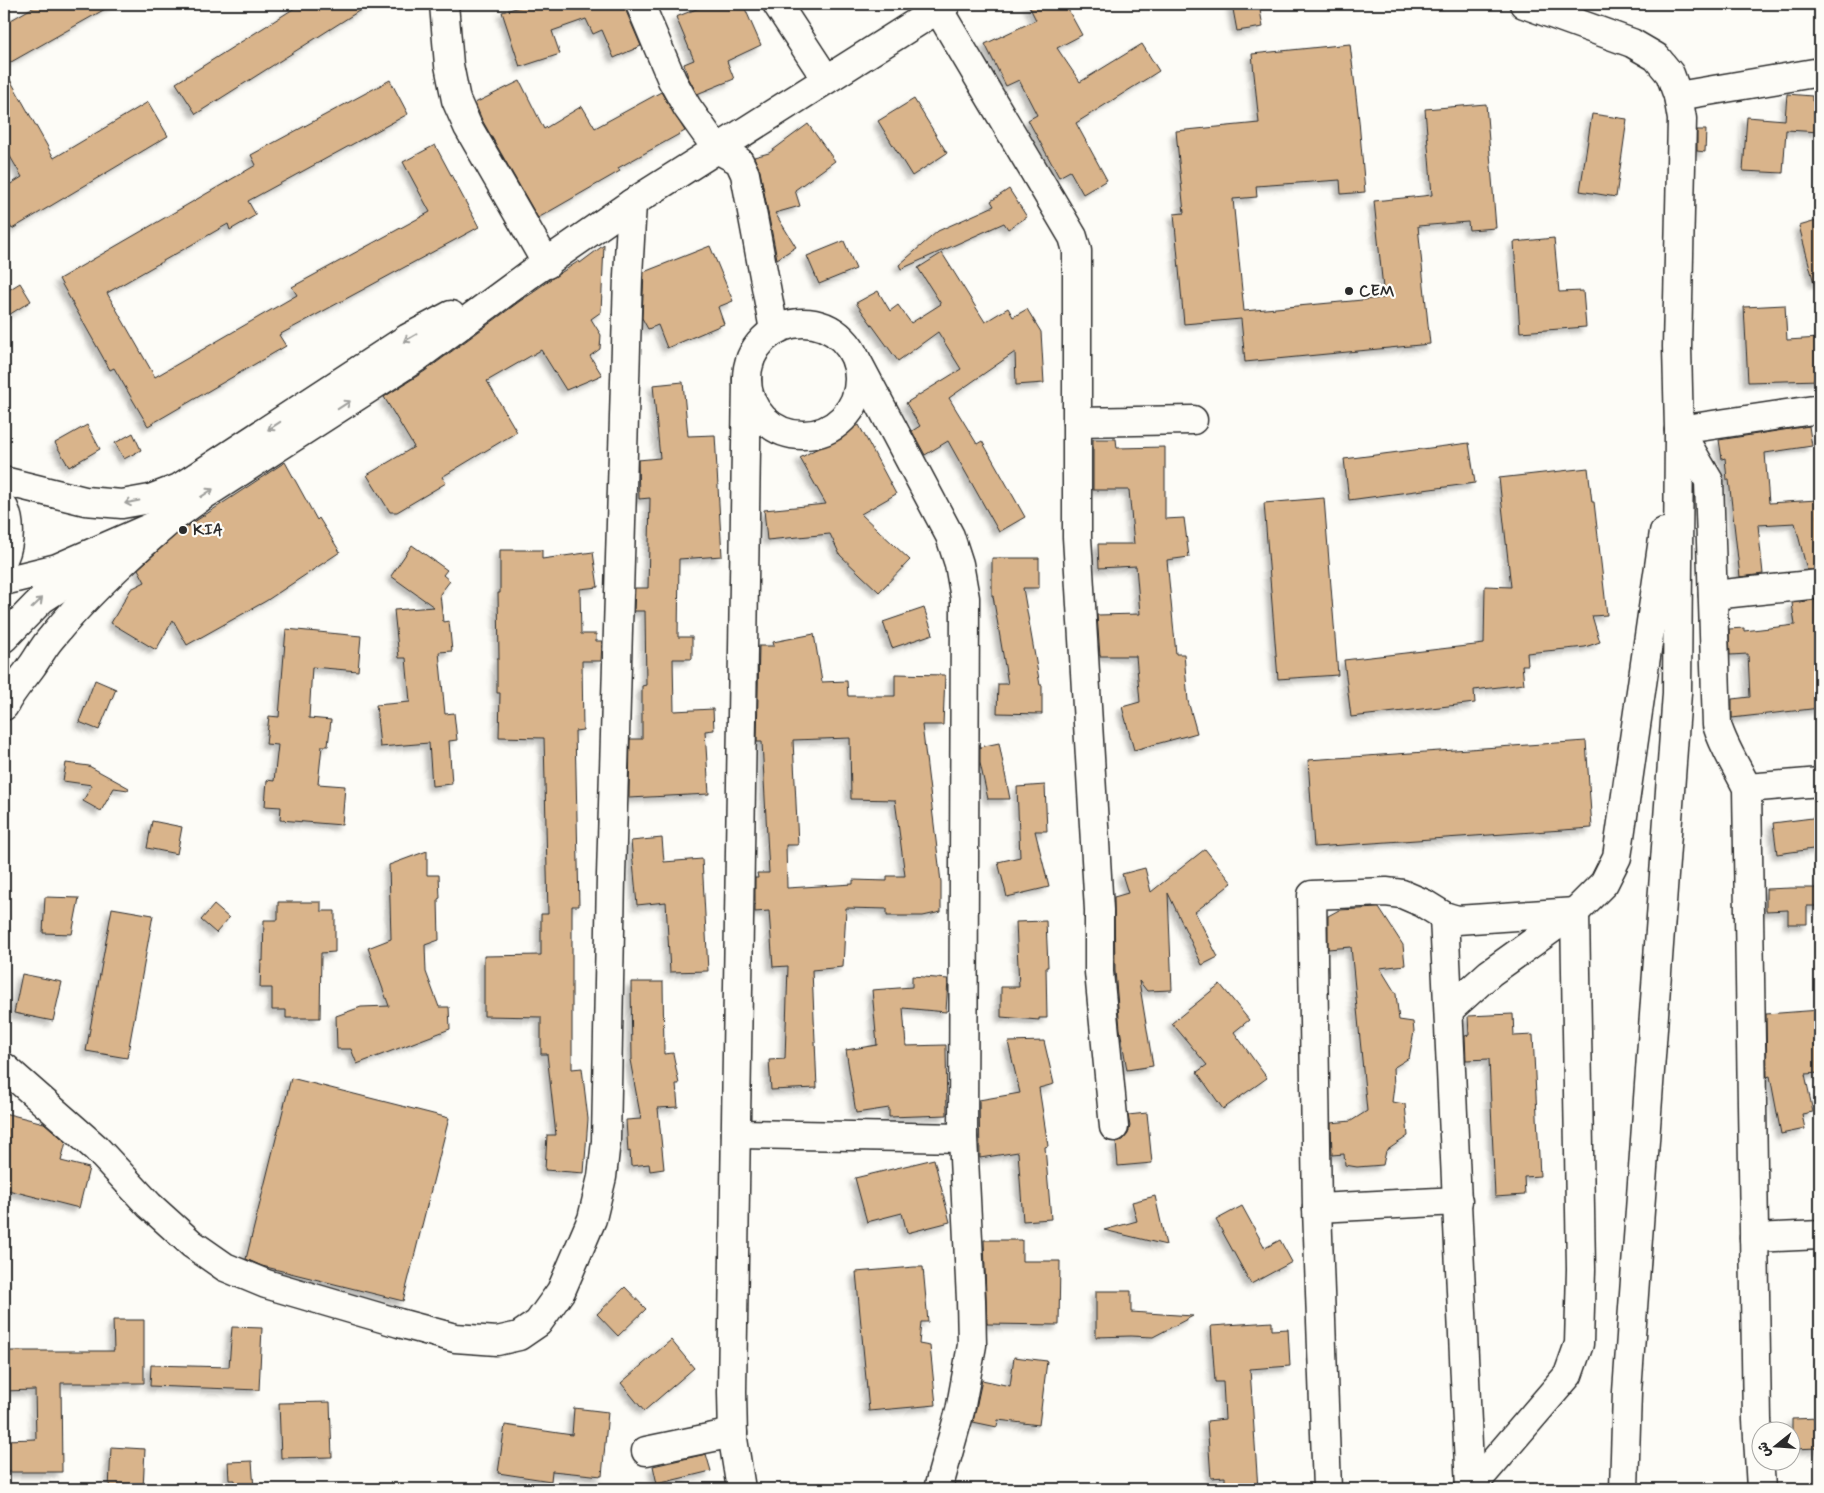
<svg xmlns="http://www.w3.org/2000/svg" width="1824" height="1493" font-family="Mynerve,'Playpen Sans Arabic',sans-serif">
<style>
.building{fill:#d9b48b;stroke:#2b2b2b;fill-rule:evenodd;filter:url(#shadow)}
.lines{fill:none;stroke-linecap:round;stroke-linejoin:round}
.minor-casing{stroke:#2b2b2b;stroke-width:31}
.secondary-casing{stroke:#2b2b2b;stroke-width:31}
.trunk-casing{stroke:#2b2b2b;stroke-width:31}
.minor{stroke:#fdfcf7;stroke-width:28}
.secondary{stroke:#fdfcf7;stroke-width:28}
.trunk{stroke:#fdfcf7;stroke-width:28}
.oneway{stroke:#9e9e9b}
.poi-dot{fill:#2b2b2b;stroke:#fdfcf7;stroke-width:2}
.labels{text-anchor:middle;dominant-baseline:central;stroke-width:4.5;stroke-linejoin:round;paint-order:stroke}
.poi-label{font-size:16px;font-weight:bold;fill:#2b2b2b;stroke:#fdfcf7;text-anchor:start}
</style>
<defs>
<filter id="shadow"><feDropShadow dx="-4.5" dy="4.5" stdDeviation="2.5" flood-color="#0004"/></filter>
</defs>
<rect width="100%" height="100%" fill="#fdfcf7"/>
<filter id="ink" filterUnits="userSpaceOnUse"><feTurbulence type="fractalNoise" baseFrequency=".02" numOctaves="2"/><feDisplacementMap in="SourceGraphic" scale="10" xChannelSelector="R" yChannelSelector="G"/><feConvolveMatrix kernelMatrix="1 2 1 2 8 2 1 2 1" color-interpolation-filters="sRGB"/></filter>
<g filter="url(#ink)">
<g class="building">
<polygon points="39,4 114,4 4,66 4,24"/>
<polygon points="301,4 370,4 196,114 176,83"/>
<polygon points="530,4 623,4 641,46 614,58 602,30 593,34 586,19 552,31 560,54 520,67 502,12"/>
<polygon points="709,4 743,4 761,45 727,61 734,79 697,94 688,77 684,64 694,60 676,17"/>
<polygon points="1028,4 1065,4 1082,35 1057,48 1080,82 1142,44 1159,71 1076,123 1107,180 1083,194 1070,171 1059,177 1028,120 1037,115 1019,80 1006,86 985,44 1036,20"/>
<polygon points="1232,4 1259,4 1263,27 1237,31"/>
<polygon points="1350,44 1359,121 1365,192 1341,194 1340,180 1256,186 1257,197 1233,199 1244,311 1384,298 1374,201 1432,195 1425,109 1486,104 1496,228 1469,230 1468,222 1418,226 1430,344 1245,362 1241,319 1184,324 1174,214 1184,213 1176,131 1259,123 1252,54"/>
<polygon points="4,69 54,158 148,102 168,136 12,229 4,215 4,188 22,177 4,146"/>
<polygon points="390,80 408,114 248,201 256,215 230,230 228,224 107,293 155,377 297,295 292,287 430,212 403,162 435,145 479,227 279,335 286,346 148,426 114,368 110,370 59,279 256,165 251,155"/>
<polygon points="520,81 544,129 582,106 595,128 661,92 685,131 618,168 620,171 538,218 482,120 475,103"/>
<polygon points="1787,94 1812,96 1812,101 1820,101 1820,132 1786,130 1783,173 1743,171 1747,117 1785,120"/>
<polygon points="914,99 947,153 912,176 878,121"/>
<polygon points="1592,114 1627,119 1616,197 1580,191"/>
<polygon points="808,124 835,161 795,190 800,206 775,213 796,247 777,259 760,171 754,157 769,153"/>
<polygon points="1697,130 1706,130 1705,152 1697,151"/>
<polygon points="1009,189 1027,217 1008,229 1004,223 901,269 899,265 938,231 994,206 991,201"/>
<polygon points="1820,220 1820,282 1814,283 1799,226"/>
<polygon points="1554,238 1559,292 1583,291 1586,327 1520,332 1514,242"/>
<polygon points="844,241 856,269 819,284 807,256"/>
<polygon points="604,245 601,312 591,319 601,335 600,349 590,356 602,375 566,390 541,350 487,381 517,432 442,477 446,483 397,512 390,512 367,475 414,447 384,397 425,371 520,301 534,292 534,291 551,279 579,261 580,263"/>
<polygon points="710,246 733,301 718,307 724,324 667,348 658,325 648,329 642,318 644,272"/>
<polygon points="942,253 985,322 1008,308 1013,317 1027,309 1041,332 1044,383 1016,385 1015,352 949,398 977,444 982,441 1025,517 999,532 948,441 925,455 912,431 920,426 906,403 961,369 938,332 898,361 856,303 878,291 890,311 898,305 911,323 941,304 918,268"/>
<polygon points="20,283 31,301 4,318 4,293"/>
<polygon points="1785,305 1787,340 1820,338 1820,380 1748,382 1744,307"/>
<polygon points="683,382 688,436 715,435 722,556 679,559 678,637 692,637 692,659 673,659 674,711 713,709 714,730 705,731 709,794 629,798 630,739 642,739 642,686 646,685 645,611 634,611 635,588 648,588 650,498 639,499 638,460 660,458 653,385"/>
<polygon points="87,425 100,449 69,467 55,443"/>
<polygon points="859,425 896,494 861,514 910,560 879,592 840,555 830,534 767,540 764,510 826,504 800,458"/>
<polygon points="1809,426 1812,446 1765,453 1769,503 1817,500 1820,539 1820,569 1807,570 1795,523 1758,525 1763,574 1740,577 1729,480 1727,480 1725,458 1722,459 1719,440"/>
<polygon points="133,433 141,450 124,459 115,443"/>
<polygon points="1093,439 1116,439 1117,448 1165,447 1165,519 1184,518 1189,557 1167,560 1176,654 1184,654 1188,701 1197,733 1134,750 1122,707 1140,702 1136,656 1100,656 1097,615 1140,614 1136,566 1099,568 1098,544 1134,544 1129,490 1093,490"/>
<polygon points="1469,443 1475,483 1349,500 1344,459"/>
<polygon points="285,462 317,520 319,518 340,552 266,601 187,645 173,620 156,650 111,623 131,589 145,582 138,569 179,532"/>
<polygon points="1588,468 1592,502 1594,502 1607,615 1592,616 1600,642 1585,647 1527,653 1528,665 1522,665 1524,684 1474,690 1475,703 1351,717 1344,660 1484,644 1485,586 1511,587 1499,478"/>
<polygon points="1324,498 1338,675 1278,679 1264,503"/>
<polygon points="412,545 447,570 443,575 450,581 440,594 443,622 449,621 452,651 439,652 445,714 454,713 457,740 449,741 452,784 432,786 429,743 380,747 376,705 410,702 406,658 399,658 394,610 434,607 391,576"/>
<polygon points="500,550 542,550 542,559 593,552 598,587 580,589 581,634 596,634 596,641 602,641 601,661 582,661 583,730 575,731 579,906 572,906 572,1069 582,1068 588,1119 584,1173 545,1170 547,1135 556,1135 547,1054 541,1054 541,1017 484,1016 484,956 541,955 541,914 548,914 544,738 499,737 500,693 497,693 497,659 499,659 498,593 500,593"/>
<polygon points="992,558 1039,558 1039,588 1023,588 1040,685 1042,685 1042,714 997,713 998,684 1008,684 993,596 992,596"/>
<polygon points="1815,600 1818,622 1820,622 1820,708 1732,718 1732,699 1750,697 1748,654 1730,655 1729,629 1744,628 1744,631 1795,625 1792,603"/>
<polygon points="924,608 933,634 892,648 883,622"/>
<polygon points="286,629 361,636 358,671 312,667 309,718 331,720 328,746 322,746 318,784 345,786 342,825 280,820 281,807 265,806 267,780 274,781 278,745 266,744 269,716 279,717"/>
<path d="M814 634 822 682 847 681 848 696H895V674L945 675 943 725H922L941 882V912L923 916H887V909L846 908 843 967 812 970 817 1088 771 1090 769 1060 785 1059 788 966 773 967 769 911 755 912V878H758L757 873H769L762 742H757L759 646H774L773 642ZM850 738 851 799 895 800 905 876H887V881L853 880V884L787 888 786 845H798L793 740Z"/>
<polygon points="95,680 116,689 99,730 79,722"/>
<polygon points="1586,741 1592,828 1314,847 1308,760"/>
<polygon points="999,743 1010,799 988,799 980,763 980,747"/>
<polygon points="66,763 89,766 129,788 128,790 114,788 101,811 83,801 92,785 63,781"/>
<polygon points="1045,785 1047,831 1035,831 1049,887 1007,897 998,862 1020,857 1017,787"/>
<polygon points="1820,817 1820,848 1777,854 1773,823"/>
<polygon points="152,821 182,827 177,854 147,848"/>
<polygon points="662,838 664,862 702,859 708,971 670,972 666,902 637,905 631,841"/>
<polygon points="1205,849 1232,883 1195,912 1218,957 1202,965 1168,893 1172,990 1147,991 1139,981 1153,1066 1127,1070 1120,1029 1115,971 1114,897 1128,893 1122,874 1145,868 1151,892"/>
<polygon points="427,851 427,875 439,875 440,898 438,899 439,940 425,945 426,972 439,1007 449,1007 450,1029 357,1064 351,1049 337,1049 336,1016 361,1007 389,1006 368,948 391,939 389,865"/>
<polygon points="1791,888 1820,888 1820,906 1807,906 1807,924 1788,924 1788,910 1766,911 1766,889"/>
<polygon points="45,897 79,898 72,934 43,933"/>
<polygon points="278,902 321,902 321,911 335,911 335,952 321,953 320,1018 286,1018 286,1010 272,1010 272,988 260,988 261,961 263,961 264,920 278,920"/>
<polygon points="214,905 229,918 216,933 201,920"/>
<polygon points="112,908 153,915 127,1058 86,1051"/>
<polygon points="1379,908 1403,945 1405,965 1380,968 1396,994 1399,1020 1413,1022 1414,1032 1409,1058 1393,1068 1394,1086 1392,1102 1405,1104 1408,1136 1386,1151 1383,1165 1357,1167 1345,1165 1344,1154 1332,1155 1331,1123 1351,1121 1367,1111 1351,947 1328,949 1328,916 1339,910"/>
<polygon points="1046,921 1048,967 1046,967 1047,1018 1039,1018 1039,1020 1001,1017 1001,987 1019,987 1016,922"/>
<polygon points="22,974 62,982 53,1021 14,1013"/>
<polygon points="912,976 948,979 946,1012 903,1008 906,1046 946,1045 947,1115 889,1117 889,1108 856,1113 846,1050 877,1045 872,990 912,987"/>
<polygon points="631,982 663,982 664,1054 673,1053 679,1084 676,1084 678,1107 658,1108 664,1169 650,1171 649,1164 631,1166 630,1151 628,1152 626,1120 641,1119 630,1060 632,1060"/>
<polygon points="1220,984 1249,1020 1234,1032 1267,1078 1223,1109 1197,1072 1207,1065 1172,1023"/>
<polygon points="1820,1010 1820,1073 1805,1074 1813,1112 1802,1114 1805,1129 1781,1134 1770,1076 1767,1077 1766,1014"/>
<polygon points="1513,1014 1514,1036 1533,1035 1540,1176 1524,1177 1525,1195 1495,1197 1489,1059 1466,1060 1465,1036 1469,1035 1468,1016"/>
<polygon points="1044,1041 1054,1084 1039,1088 1048,1146 1045,1147 1051,1219 1023,1221 1018,1152 980,1158 979,1100 1020,1093 1008,1042"/>
<polygon points="291,1078 449,1118 403,1301 262,1266 246,1259"/>
<polygon points="4,1113 44,1123 66,1142 61,1161 89,1168 79,1208 4,1189"/>
<polygon points="1147,1113 1152,1163 1118,1166 1116,1142 1123,1140 1128,1134 1130,1126 1128,1115"/>
<polygon points="934,1159 950,1222 907,1233 902,1213 867,1222 855,1178"/>
<polygon points="1155,1196 1166,1245 1104,1230 1137,1221 1132,1202"/>
<polygon points="1242,1206 1265,1248 1280,1240 1292,1262 1251,1284 1216,1220"/>
<polygon points="984,1240 1022,1240 1022,1261 1060,1261 1059,1325 987,1324"/>
<polygon points="914,1267 923,1267 928,1322 921,1322 919,1344 930,1346 936,1405 869,1411 856,1272"/>
<polygon points="625,1287 646,1309 618,1336 597,1314"/>
<polygon points="1096,1291 1131,1291 1131,1312 1193,1316 1153,1337 1131,1336 1096,1337"/>
<polygon points="113,1320 144,1320 144,1383 61,1383 62,1472 4,1472 4,1440 36,1439 35,1390 4,1391 4,1351 114,1351"/>
<polygon points="1272,1322 1272,1330 1288,1329 1290,1366 1250,1369 1258,1489 1225,1489 1225,1477 1211,1478 1207,1421 1225,1419 1223,1382 1215,1382 1211,1326"/>
<polygon points="232,1327 262,1328 259,1390 150,1386 151,1365 229,1367"/>
<polygon points="671,1340 694,1368 644,1411 621,1383"/>
<polygon points="1014,1357 1047,1361 1039,1425 998,1420 997,1427 973,1422 982,1380 1010,1386"/>
<polygon points="330,1402 332,1457 281,1458 279,1403"/>
<polygon points="574,1408 608,1412 602,1476 552,1471 551,1481 498,1473 505,1425 572,1435"/>
<polygon points="1820,1418 1820,1448 1792,1449 1792,1419"/>
<polygon points="111,1447 145,1449 143,1489 109,1489"/>
<polygon points="706,1454 711,1471 657,1484 653,1466"/>
<polygon points="252,1461 254,1489 236,1489 235,1480 229,1480 228,1462"/>
</g>
<g class="lines">
<g class="minor-casing">
<g id="minor">
<polyline points="444,4 449,65 456,100 468,127 547,264"/>
<polyline points="640,4 672,80 687,107 717,149 739,161 745,174 774,330"/>
<polyline points="777,4 826,79"/>
<polyline points="1524,4 1632,43 1656,57 1670,74 1678,96 1682,119 1677,347 1679,430 1677,693 1627,1392 1624,1489"/>
<polyline points="938,9 1073,237 1077,251 1077,537 1099,910 1099,972 1114,1127"/>
<polyline points="1678,96 1820,72"/>
<circle cx="803" cy="379" r="56"/>
<polyline points="855,357 950,536 959,564 965,598 963,1138 971,1300 972,1345 960,1411 938,1489"/>
<polyline points="1077,422 1193,420"/>
<path d="M1679 430 1709 481 1717 725C1724 748 1737 767 1747 788L1757 1420 1761 1489"/>
<polyline points="1679,430 1820,409"/>
<polyline points="1713,595 1820,584"/>
<path d="M4 706C11 691 22 680 32 666 39 656 44 646 52 637 86 595 126 558 167 523"/>
<polyline points="1747,788 1820,782"/>
<polyline points="1444,916 1470,1489"/>
<polyline points="1450,1009 1490,973 1575,912 1604,883 1617,857 1664,532"/>
<polyline points="4,1067 96,1148 149,1205 192,1244 225,1267 266,1284 399,1323 455,1338 497,1341 519,1336 538,1323 561,1291 592,1219 602,1177 606,1141 611,876 628,276 632,203"/>
<polyline points="736,1134 963,1138"/>
<polyline points="1317,1208 1458,1201"/>
<polyline points="1754,1238 1820,1235"/>
<polyline points="646,1451 733,1433"/>
<polyline points="741,1489 733,1439 732,1392 747,379"/>
<polyline points="1327,1489 1317,1208 1312,895 1386,892 1402,894 1423,903 1444,916 1457,920 1575,912 1581,1269 1579,1344 1568,1375 1471,1488"/>
</g>
</g>
<g class="secondary-casing">
<g id="secondary">
<polyline points="4,481 85,501 122,504 150,499 179,488 408,338 451,315"/>
<polyline points="4,581 57,568 174,517 204,495 416,358 530,274 632,203 946,4"/>
<polyline points="4,638 42,599 91,567"/>
</g>
</g>
<g class="trunk-casing">
<path id="trunk" d="M4 508C11 522 10 543 4 557"/>
</g>
<use href="#minor" class="minor"/>
<use href="#secondary" class="secondary"/>
<use href="#trunk" class="trunk"/>
</g>
<defs><path id="oneway-shaft" d="M-6 0H5M1.5-3L5.5 0L1.5 3" fill="none" stroke-width="1.6" stroke-linecap="round" stroke-linejoin="round" transform="scale(1.25)"/></defs>
<g class="oneway">
<use href="#oneway-shaft" transform="translate(410 338) rotate(150)"/>
<use href="#oneway-shaft" transform="translate(344 405) rotate(-33)"/>
<use href="#oneway-shaft" transform="translate(274 426) rotate(147)"/>
<use href="#oneway-shaft" transform="translate(207 493) rotate(-34)"/>
<use href="#oneway-shaft" transform="translate(132 502) rotate(169)"/>
<use href="#oneway-shaft" transform="translate(37 603) rotate(-44)"/>
</g>
</g>
<g class="poi-dot">
<circle cx="1349" cy="291" r="5"/>
<circle cx="183" cy="530" r="5"/>
</g>
<g class="labels">
<g class="poi-label">
<text x="1359" y="291">CEM</text>
<text x="193" y="530">KIA</text>
</g>
</g>
<rect width="1824" height="1493" fill="none" stroke="#fdfcf7" stroke-width="20"/>
<rect x="10" y="10" width="1804" height="1473" fill="none" stroke="#2b2b2b" stroke-width="2" filter="url(#ink)"/>
<g transform="translate(1776 1446) rotate(253)"><circle r="24" fill="#fdfcf7" stroke="#a9a8a5"/>
<path d="M0-4L9 19L0 12L-9 19Z" fill="#2b2b2b"/>
<text y="-8" font-size="14" font-weight="bold" text-anchor="middle" fill="#2b2b2b">ش</text>
</g>
</svg>
